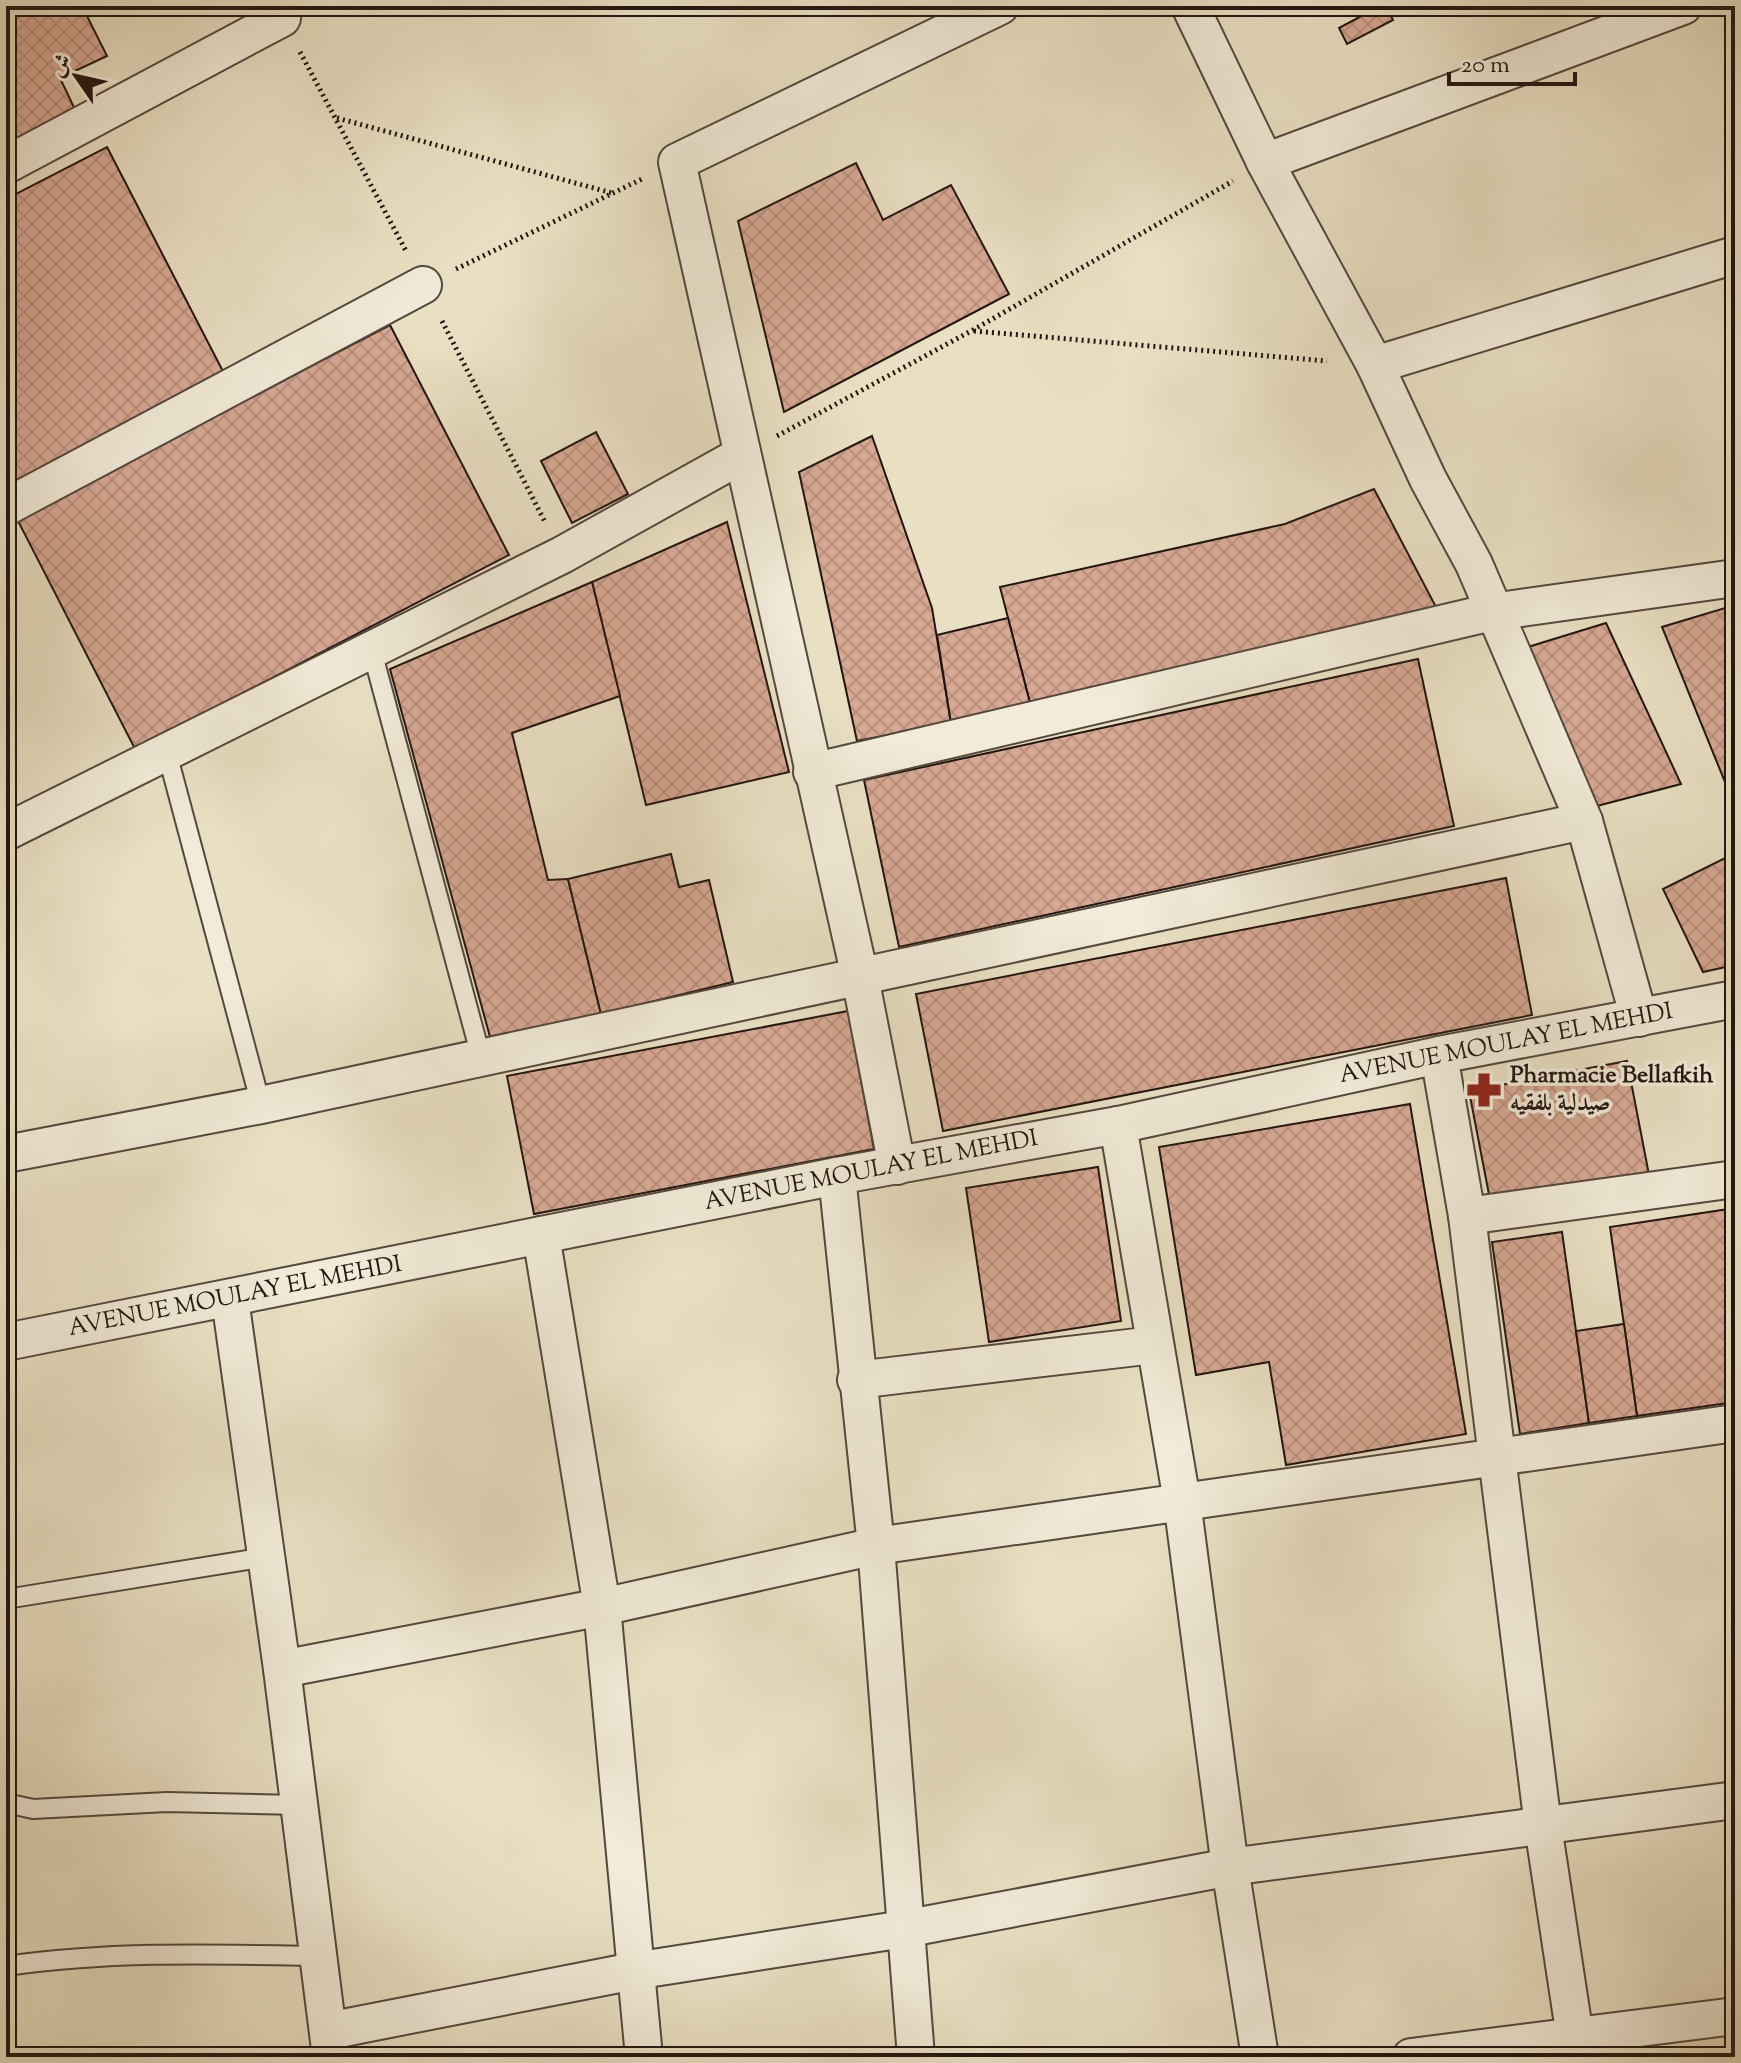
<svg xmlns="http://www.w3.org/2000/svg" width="1741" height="2063" font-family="'Sorts Mill Goudy',Amiri,serif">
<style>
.building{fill:url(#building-cross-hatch);stroke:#221612;stroke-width:2}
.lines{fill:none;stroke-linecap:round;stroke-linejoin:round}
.lane-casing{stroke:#54483e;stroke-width:22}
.street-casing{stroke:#54483e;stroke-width:40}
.path{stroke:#221612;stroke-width:5;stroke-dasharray:2 4;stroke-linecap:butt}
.lane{stroke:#f1ebd8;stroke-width:18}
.street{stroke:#f1ebd8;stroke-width:36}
.labels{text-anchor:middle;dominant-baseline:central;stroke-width:7;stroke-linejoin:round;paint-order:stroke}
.street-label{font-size:24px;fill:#221612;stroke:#f1ebd8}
.poi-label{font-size:24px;font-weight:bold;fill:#221612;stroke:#f1ebd8;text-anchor:start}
</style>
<defs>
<pattern id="building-cross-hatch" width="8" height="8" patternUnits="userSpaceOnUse" patternTransform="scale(2)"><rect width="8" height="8" fill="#d7a892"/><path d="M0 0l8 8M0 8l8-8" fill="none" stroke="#b8907d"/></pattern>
</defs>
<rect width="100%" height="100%" fill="#e9e0c3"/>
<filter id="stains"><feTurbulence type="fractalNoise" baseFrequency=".0025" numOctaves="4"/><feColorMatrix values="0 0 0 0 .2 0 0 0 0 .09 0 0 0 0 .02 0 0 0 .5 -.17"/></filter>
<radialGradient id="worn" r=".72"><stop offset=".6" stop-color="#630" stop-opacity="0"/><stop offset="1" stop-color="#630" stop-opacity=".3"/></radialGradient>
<g class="building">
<polygon points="6,6 82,6 107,56 60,78 79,118 6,154"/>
<polygon points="1380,6 1386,6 1393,20 1347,44 1339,28"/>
<polygon points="107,147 228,381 6,493 6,199"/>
<polygon points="856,163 883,220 951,185 1009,294 784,412 738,221"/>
<polygon points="390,325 509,555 135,749 17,519"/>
<polygon points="596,432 628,494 572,523 541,461"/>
<polygon points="872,436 932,608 951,723 857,741 799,472"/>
<polygon points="1374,489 1436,607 1030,703 1000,587 1285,524"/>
<polygon points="727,522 789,772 646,805 592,582"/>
<polygon points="592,582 620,696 512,733 548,880 568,879 601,1014 490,1037 390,669"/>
<polygon points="1735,605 1735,785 1727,787 1662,627"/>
<polygon points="1008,618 1030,703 951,723 937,635"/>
<polygon points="1606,623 1681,784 1593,807 1528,647"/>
<polygon points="1418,659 1454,826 899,947 864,780"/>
<polygon points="1735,853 1735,965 1703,972 1663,889"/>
<polygon points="671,854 679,887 709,880 733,982 601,1014 568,879"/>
<polygon points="1506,878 1532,1015 943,1131 916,994"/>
<polygon points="848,1011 874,1149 534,1214 507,1076"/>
<polygon points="1627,1061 1650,1180 1492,1210 1469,1091"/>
<polygon points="1410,1104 1466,1434 1286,1465 1269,1362 1196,1375 1159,1147"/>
<polygon points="1098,1167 1121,1321 989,1342 966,1188"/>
<polygon points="1735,1208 1735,1402 1637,1416 1610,1227"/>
<polygon points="1562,1232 1589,1423 1520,1434 1492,1242"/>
<polygon points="1624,1324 1637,1416 1589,1423 1576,1331"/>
</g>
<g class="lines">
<g class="lane-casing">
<g id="lane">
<polyline points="372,651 481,1057"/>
<polyline points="167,753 261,1105"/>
<polyline points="6,1599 266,1557"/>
<polyline points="6,1803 33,1809 167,1802 299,1805"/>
<path d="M6 1966C110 1951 213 1954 318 1956"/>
</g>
</g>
<g class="street-casing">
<g id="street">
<polyline points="1190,6 1265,162 1375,365 1428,479 1474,564 1584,821 1639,1018"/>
<polyline points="1265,162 1683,6"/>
<polyline points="6,165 282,18"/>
<polyline points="1375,365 1735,255"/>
<polyline points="6,507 423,285"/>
<polyline points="812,772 1492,612 1735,578"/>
<polyline points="6,832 562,555 740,456"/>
<polyline points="1439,1055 1467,1216 1543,1826 1578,2057"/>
<polyline points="1118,1125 1182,1501 1230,1867 1260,2057"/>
<polyline points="6,1154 261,1105 1584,821"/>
<polyline points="897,1166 860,977 677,162 1000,6"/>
<polyline points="837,1176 876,1546 916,2057"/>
<polyline points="1467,1216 1735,1179"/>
<polyline points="541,1235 602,1607 644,2057"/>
<polyline points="230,1299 282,1669 331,2057"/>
<polyline points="6,1342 837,1176 1118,1125 1439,1055 1735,999"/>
<polyline points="856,1380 1154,1345"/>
<polyline points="282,1669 602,1607 876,1546 1735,1423"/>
<polyline points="328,2031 634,1971 904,1929 1230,1867 1735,1800"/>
<polyline points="1411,2057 1735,2016"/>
</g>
</g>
<g class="path">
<polyline points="300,52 406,251"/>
<polyline points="337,118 612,193"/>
<polyline points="456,269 642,179"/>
<polyline points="442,321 545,522"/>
<polyline points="974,331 1327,361"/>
<polyline points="777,436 973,330 1233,181"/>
</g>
<use href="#lane" class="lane"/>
<use href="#street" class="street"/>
</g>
<defs>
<g id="pharmacy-bare" transform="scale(2.76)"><path d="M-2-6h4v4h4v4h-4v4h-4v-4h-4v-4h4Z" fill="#8f2418" stroke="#f1ebd8" stroke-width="2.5" paint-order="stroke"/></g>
</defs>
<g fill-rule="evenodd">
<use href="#pharmacy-bare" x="1484" y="1090"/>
</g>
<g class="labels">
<g class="street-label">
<text transform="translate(1506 1044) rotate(-11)">AVENUE MOULAY EL MEHDI</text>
<text transform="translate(871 1171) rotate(-11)">AVENUE MOULAY EL MEHDI</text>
<text transform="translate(235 1297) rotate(-11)">AVENUE MOULAY EL MEHDI</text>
</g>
<g class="poi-label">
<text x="1510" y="1076">Pharmacie Bellafkih<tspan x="1510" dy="28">صيدلية بلفقيه</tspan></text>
</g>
</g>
<rect width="1741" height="2063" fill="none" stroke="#e9e0c3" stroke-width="32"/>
<rect x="8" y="8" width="1725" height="2047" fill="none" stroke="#221612" stroke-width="4"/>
<rect x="16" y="16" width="1709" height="2031" fill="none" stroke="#221612" stroke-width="2"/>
<g transform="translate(76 76) rotate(304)" stroke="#f1ebd8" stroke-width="6" paint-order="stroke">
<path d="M0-6L14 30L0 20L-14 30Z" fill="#221612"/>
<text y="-12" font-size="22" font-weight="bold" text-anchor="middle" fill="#221612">ش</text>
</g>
<path d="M1449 72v12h126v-12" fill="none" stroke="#221612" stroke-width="4"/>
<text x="1461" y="72" font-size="24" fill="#221612" stroke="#f1ebd8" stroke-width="6" paint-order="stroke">20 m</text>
<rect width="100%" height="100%" filter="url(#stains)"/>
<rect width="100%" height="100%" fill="url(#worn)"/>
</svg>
